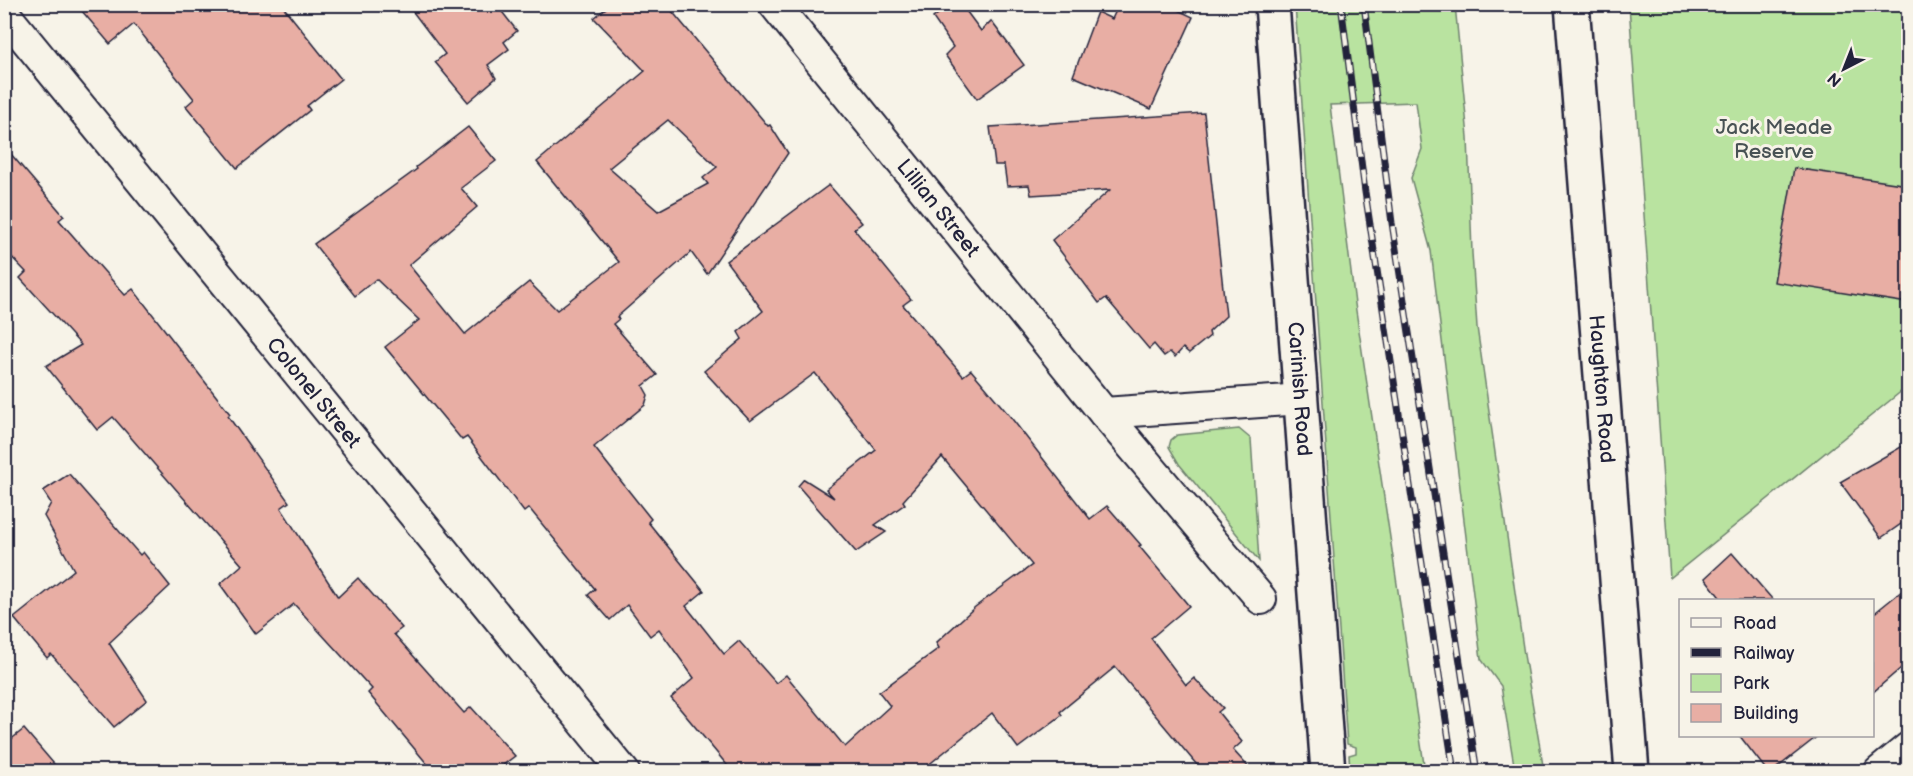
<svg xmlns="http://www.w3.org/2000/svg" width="1913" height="776" font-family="'Balsamiq Sans',sans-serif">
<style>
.green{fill:#b9e3a0;stroke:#6e826e;stroke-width:1.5}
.building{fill:#e8aea4;stroke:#22223b;stroke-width:1.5;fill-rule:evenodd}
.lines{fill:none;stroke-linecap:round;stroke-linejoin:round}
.minor-casing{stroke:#22223b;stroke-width:34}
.tertiary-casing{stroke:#22223b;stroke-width:38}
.minor{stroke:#f7f3e8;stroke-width:30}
.tertiary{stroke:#f7f3e8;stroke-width:33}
.rail-casing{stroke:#22223b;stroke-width:7}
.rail{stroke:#f7f3e8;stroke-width:4.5;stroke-dasharray:14;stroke-linecap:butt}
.labels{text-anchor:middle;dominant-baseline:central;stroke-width:6;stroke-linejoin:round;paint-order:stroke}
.park-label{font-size:21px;fill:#485254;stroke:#f7f3e8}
.street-label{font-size:21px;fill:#22223b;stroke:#f7f3e8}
</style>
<rect width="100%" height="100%" fill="#f7f3e8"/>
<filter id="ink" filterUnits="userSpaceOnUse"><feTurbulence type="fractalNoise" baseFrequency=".0167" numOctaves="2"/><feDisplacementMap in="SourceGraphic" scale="12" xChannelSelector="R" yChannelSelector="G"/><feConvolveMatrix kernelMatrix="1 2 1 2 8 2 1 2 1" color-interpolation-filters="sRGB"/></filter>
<g filter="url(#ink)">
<g class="green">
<polygon points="1295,5 1455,5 1468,137 1472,253 1477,327 1524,655 1544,771 1515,771 1501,686 1481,659 1431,251 1411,178 1422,149 1416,102 1330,105 1355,304 1425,771 1350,771 1349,755 1356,753 1356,747 1347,744"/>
<polygon points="1629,5 1908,5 1908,386 1670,578"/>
<polygon points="1239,429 1251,439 1259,561 1179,464 1169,447 1171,440 1177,435"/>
</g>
<g class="building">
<polygon points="76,4 281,4 341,79 307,106 310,110 237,168 186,106 194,99 134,24 110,44"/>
<polygon points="407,4 496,4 517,31 504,42 509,49 488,65 496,78 468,102 435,62 445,54"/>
<path d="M611 4H666L768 126 770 125 788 153 707 274 691 252 617 317 619 319 613 324 657 375 643 386 648 395 645 405 594 447 651 519 648 522 704 591 686 606 724 654 739 641 776 683 786 675 845 747 890 706 879 692 939 648 936 643 975 607 1032 565 942 457 903 501 905 504 875 525 886 532 856 552 798 486 804 479 834 498 826 489 876 450 815 373 750 421 704 371 742 339 738 332 763 311 726 261 829 185 862 223 854 229 911 299 903 305 963 376 971 370 1009 415 1090 519 1107 506 1141 545 1139 546 1189 606 1151 638 1186 685 1194 678 1223 708 1218 712 1242 742 1233 750 1252 771H1202L1115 667 1060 712 1062 715 1018 748 992 713 921 771H732L671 698 694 678 659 629 650 636 627 605 610 620 588 595 595 589 529 508 524 512 467 437 462 440 385 347 419 320 376 279 355 296 314 244 417 169 416 167 468 127 496 161 461 188 477 207 409 265 465 334 529 282 557 310 619 262 537 162 645 71 594 18ZM668 120 717 167 703 178 708 184 658 211 609 168Z"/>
<polygon points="951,4 961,4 981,31 991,21 1024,65 977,99 945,55 953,47 933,18"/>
<polygon points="1119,4 1165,4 1193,17 1151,109 1073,76 1097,12 1112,19"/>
<polygon points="1204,113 1226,316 1209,332 1210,336 1189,353 1183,348 1175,357 1170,352 1164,356 1154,344 1149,349 1106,298 1099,303 1052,240 1110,190 1031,195 1029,185 1007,186 1004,165 995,165 990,127"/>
<polygon points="4,146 64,216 59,220 125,295 133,289 230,414 228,416 289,502 281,508 338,597 358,578 402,628 394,634 464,713 471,707 515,756 495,771 433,771 368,693 372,689 294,604 256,634 220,584 242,565 113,417 97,430 46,366 81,345 20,278 26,272 4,249"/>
<polygon points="1794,168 1908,185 1908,303 1774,282"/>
<polygon points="1908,443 1908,519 1881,538 1840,482"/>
<polygon points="69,474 140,555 143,552 170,586 109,643 147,700 114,727 51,654 47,658 14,618 74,570 44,516 51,503 43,491"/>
<polygon points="1732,553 1773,600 1722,600 1705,578"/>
<polygon points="1908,586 1908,662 1872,693 1872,615"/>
<polygon points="24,729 60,771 4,771 4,745"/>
<polygon points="1739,735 1819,735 1773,771 1767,771"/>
</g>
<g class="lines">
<g class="minor-casing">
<g id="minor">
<path id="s1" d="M774 4 1104 413 1261 599"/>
<path id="s2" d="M4 13 624 772"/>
<polyline points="1104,413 1302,399"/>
<polyline points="1879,772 1908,748"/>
</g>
</g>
<g class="tertiary-casing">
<g id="tertiary">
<path id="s3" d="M1272 4 1328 772"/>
<path id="s4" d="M1572 4 1632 772"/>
</g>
</g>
<use href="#minor" class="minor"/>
<use href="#tertiary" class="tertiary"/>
<g class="rail-casing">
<g id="rail">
<polyline points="1341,4 1365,192 1454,772"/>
<polyline points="1364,4 1392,223 1477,772"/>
</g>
</g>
<use href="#rail" class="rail"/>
</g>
</g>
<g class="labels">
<g class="park-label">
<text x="1774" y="127">Jack Meade<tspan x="1774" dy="24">Reserve</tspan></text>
</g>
<g class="street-label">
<text stroke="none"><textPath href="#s1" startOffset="262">Lillian Street</textPath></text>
<text stroke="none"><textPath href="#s3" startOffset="386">Carinish Road</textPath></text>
<text stroke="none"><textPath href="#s4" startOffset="386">Haughton Road</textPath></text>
<text stroke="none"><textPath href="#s2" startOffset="490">Colonel Street</textPath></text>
</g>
</g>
<rect width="1913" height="776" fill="none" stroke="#f7f3e8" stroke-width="24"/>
<rect x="12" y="12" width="1889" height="752" fill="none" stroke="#22223b" stroke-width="2" filter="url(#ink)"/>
<rect x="1679" y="599" width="195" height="138" fill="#f7f3e8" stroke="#a29fa3" stroke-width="1.5"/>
<rect x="1691" y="618" width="30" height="9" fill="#f7f3e8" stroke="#a29fa3" stroke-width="1.5"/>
<text x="1733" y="629" font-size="18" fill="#22223b">Road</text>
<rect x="1691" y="648" width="30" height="9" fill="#22223b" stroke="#a29fa3" stroke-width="1.5"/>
<text x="1733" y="659" font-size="18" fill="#22223b">Railway</text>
<rect x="1691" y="674" width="30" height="18" fill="#b9e3a0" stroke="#a29fa3" stroke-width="1.5"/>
<text x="1733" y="689" font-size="18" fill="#22223b">Park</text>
<rect x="1691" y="704" width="30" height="18" fill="#e8aea4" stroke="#a29fa3" stroke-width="1.5"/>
<text x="1733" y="719" font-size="18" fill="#22223b">Building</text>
<g transform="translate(1844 69) rotate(222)" stroke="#f7f3e8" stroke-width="4.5" paint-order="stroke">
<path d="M0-4.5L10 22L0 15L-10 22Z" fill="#22223b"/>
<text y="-9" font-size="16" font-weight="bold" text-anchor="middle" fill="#22223b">N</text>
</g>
</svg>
